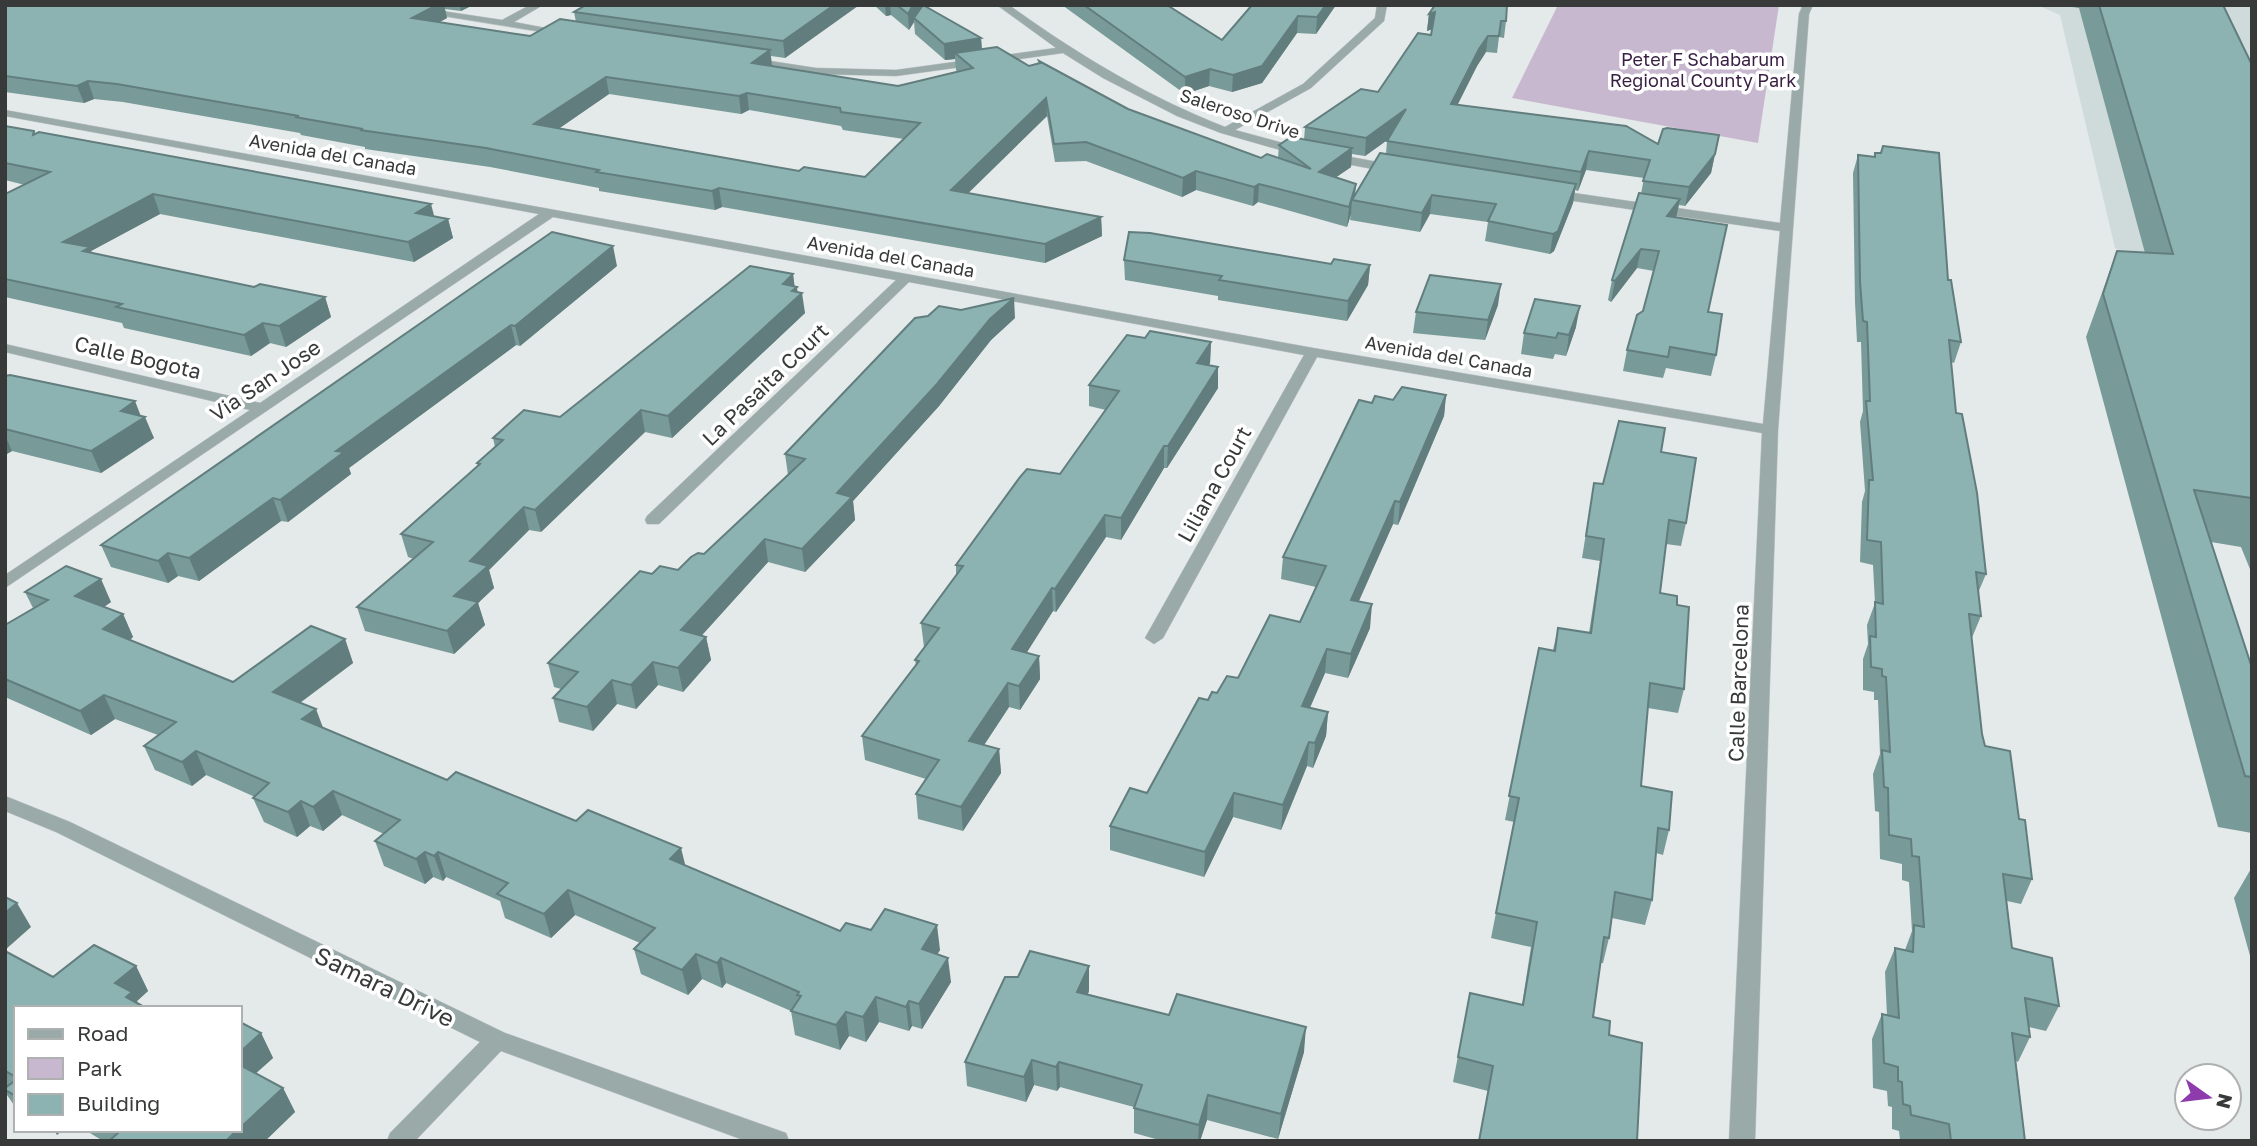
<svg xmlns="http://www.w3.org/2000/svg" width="2257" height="1146" font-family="'Golos Text',sans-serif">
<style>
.built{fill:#cfdbdb}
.green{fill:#c8b8cf}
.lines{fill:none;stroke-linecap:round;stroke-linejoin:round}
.minor-casing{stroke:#c2c6c6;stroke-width:1}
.minor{fill:#99aaa9;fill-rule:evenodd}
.wall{fill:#789a99;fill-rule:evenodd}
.shaded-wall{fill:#627d7d}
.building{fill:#8cb3b2;stroke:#627d7d;stroke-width:2;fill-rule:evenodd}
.labels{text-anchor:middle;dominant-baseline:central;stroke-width:7;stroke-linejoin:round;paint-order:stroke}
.far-park-label{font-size:18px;fill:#381e42;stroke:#fff}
.far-street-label{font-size:18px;fill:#383939;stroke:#fff}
.street-label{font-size:21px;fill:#383939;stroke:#fff}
.near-street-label{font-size:24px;fill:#383939;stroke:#fff}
</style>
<rect width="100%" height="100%" fill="#e4e9e9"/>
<polygon class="built" points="2037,5 2252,5 2252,297 2186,288 2115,248 2060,15"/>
<polygon class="green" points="1558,5 1779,5 1758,143 1512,98"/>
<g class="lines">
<g class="minor-casing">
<g id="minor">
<polygon points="375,5 402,5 502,20 530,5 543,5 514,22 572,33 567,36"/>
<path d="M997 5H1009C1077 54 1146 96 1225 127L1303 84 1375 18 1377 5H1387L1384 21 1311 88 1235 130 1305 149 1307 152 1301 156 1221 133 1177 116 1103 78 1063 53 896 76 816 74 745 61 750 58 816 68 896 70 1056 48Z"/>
<polygon points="1803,5 1813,5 1809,14 1778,430 1755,1141 1729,1141 1762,433 1317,357 1163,638 1154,644 1145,638 1304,355 909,282 659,524 647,524 645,520 647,516 896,280 553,217 5,588 5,575 250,410 5,352 5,344 260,403 539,214 5,116 5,110 1313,348 1763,424 1780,231 1553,198 1547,194 1553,190 1780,223 1799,14"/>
<polygon points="1329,153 1394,165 1400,169 1394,173 1325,160 1325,154"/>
<polygon points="5,796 70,822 505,1033 786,1133 789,1141 746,1141 501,1051 415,1141 387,1141 390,1133 480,1042 56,832 5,811"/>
</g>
</g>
<use href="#minor" class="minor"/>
</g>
<g class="wall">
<path d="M5 5H473L461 11 445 9 447 18 440 22 530 36 576 22 574 12 586 5H858L785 58 771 56 772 66 898 86 958 72 956 70 955 59 945 60 915 34 914 22 909 30 891 15 886 16 874 5H931L925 6 981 38 982 49 1029 66 1128 109 1261 158H1278L1279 145 1304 140 1305 127 1378 92 1431 35 1432 29 1427 31 1429 14 1506 21 1504 38 1499 37 1497 53 1486 52 1477 66 1457 105 1658 144 1719 135 1711 173 1685 206 1679 205 1676 217 1708 312 1716 355 1711 376 1666 368 1663 378 1623 371 1627 350 1643 311 1654 271 1637 268 1611 302 1608 300 1612 280 1641 194 1644 178 1586 170 1578 191 1575 190 1573 203 1554 251 1550 254 1485 241 1488 222 1430 214 1420 232 1350 220 1351 214 1347 227 1258 202 1253 206 1196 190 1182 197 1086 161 1055 162 1047 116 968 193 1101 217 1102 236 1045 263 722 207 715 210 599 191V188L490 167 365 149V147L301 135 300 133 123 102 94 99 84 103 5 92ZM609 94 741 114 749 110 841 126 843 130 904 139 865 177 799 171 558 129ZM1389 139 1387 141 1386 154 1355 196 1356 184 1336 177 1351 167 1352 154 1365 156Z"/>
<polygon points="1062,5 1167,5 1222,40 1252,5 1336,5 1316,34 1297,33 1262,83 1232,92 1209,86 1185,94"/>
<polygon points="2059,5 2223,5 2252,65 2252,574 2241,547 2211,542 2252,668 2252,833 2218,827 2086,337 2117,251 2145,253 2079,8"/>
<polygon points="5,126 34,131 35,134 448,219 453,238 414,262 160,214 91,251 92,253 254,287 325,297 331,317 286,347 270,343 251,356 124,328 122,323 5,297 5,194 25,185 5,180"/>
<polygon points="1875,153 1948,280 1961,342 1954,363 1951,362 1956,413 1986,574 1978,593 1981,616 1971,640 1982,734 1985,746 2019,819 2032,879 2021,904 2007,901 2012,948 2059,1006 2046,1031 2029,1027 2030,1037 2018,1062 2016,1061 2025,1141 1904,1141 1900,1140 1899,1131 1892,1129 1892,1107 1888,1106 1887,1091 1873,1088 1872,1039 1882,1014 1887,1016 1885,972 1895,948 1905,950 1912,931 1909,882 1902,880 1902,864 1880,859 1879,812 1875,811 1873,774 1880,754 1878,700 1874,700 1874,692 1863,690 1863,659 1868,644 1867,625 1875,603 1873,565 1860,562 1862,502 1865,491 1860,422 1863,411 1861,342 1857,342 1855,302 1853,173 1858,155 1874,157"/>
<polygon points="1124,260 1331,264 1370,265 1368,285 1347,321 1218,300 1218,296 1125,280"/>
<polygon points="617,266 520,346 516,345 349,468 351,474 288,522 281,521 199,581 178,576 168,583 111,567 101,545"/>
<polygon points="793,274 794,286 798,292 805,313 672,438 645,432 541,532 529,530 489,570 494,588 478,603 485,625 454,654 365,631 357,607 414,559 408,557 401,534 478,466 477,463 495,447 493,438 560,417"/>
<polygon points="1498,305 1485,340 1413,333 1416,312"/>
<polygon points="1015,318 991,340 939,406 853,501 855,520 805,572 768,562 702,635 706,637 711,660 683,692 658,685 636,709 617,704 593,731 559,722 553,698 561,689 554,687 548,663 652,574 678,570 704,554 788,475 785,454"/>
<polygon points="1576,327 1566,356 1555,354 1553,359 1521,354 1524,333"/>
<polygon points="1145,338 1211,342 1210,363 1209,365 1218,367 1218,388 1167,468 1164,468 1121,540 1106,537 1056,612 1053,611 1026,653 1039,656 1040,679 1020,710 1009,707 984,745 999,749 1001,773 963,831 918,819 916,794 926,779 865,760 862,736 916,665 915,660 925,647 924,647 921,623 956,575 956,565 1060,474 1106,410 1089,406 1089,385"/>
<polygon points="5,376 141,416 154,438 101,473 12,451 5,455"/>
<polygon points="1446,395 1444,416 1398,525 1393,524 1359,601 1370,628 1348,678 1325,673 1310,708 1328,712 1326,736 1313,768 1307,766 1281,830 1233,817 1204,877 1110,850 1110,826 1147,793 1208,700 1238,678 1300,622 1316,587 1281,579 1283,557 1372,403"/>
<polygon points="1661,452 1686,523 1681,546 1666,544 1660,593 1677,605 1684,689 1678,713 1648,708 1641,786 1669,830 1663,855 1656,853 1652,900 1645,925 1612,918 1609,938 1603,963 1601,963 1488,1091 1453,1082 1470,993 1522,1005 1531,947 1491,938 1514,822 1505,820 1539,648 1553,650 1558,628 1589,633 1600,561 1582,558 1594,483 1603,484"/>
<polygon points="25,592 111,602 104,607 123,614 133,637 130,640 233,682 345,639 353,663 300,703 323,728 447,780 685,865 840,931 871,930 940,950 937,954 951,982 922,1029 912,1026 909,1031 879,1022 866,1042 849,1036 840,1050 795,1035 791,1011 726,983 722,988 702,979 688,995 641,974 634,949 640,943 575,915 551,938 505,918 500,901 446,877 443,881 433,877 425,884 384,866 375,841 384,834 342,815 323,831 310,826 297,837 264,822 253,798 255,797 206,775 192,786 155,770 144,746 158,735 115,719 91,735 5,697 5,625 33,608"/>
<polygon points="2252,867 2252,963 2234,898"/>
<polygon points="5,951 53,977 136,966 148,991 137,1001 16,1008 16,1108 5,1092 5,1088 6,1087 5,1087"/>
<polygon points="1089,991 1088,994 1304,1052 1278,1139 1207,1120 1200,1141 1163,1141 1134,1133 1134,1107 1060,1087 1057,1091 1034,1085 1026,1102 967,1086 965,1062"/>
<polygon points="261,1033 273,1058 256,1073 283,1088 295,1112 265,1141 103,1141 85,1130 240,1130"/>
</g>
<g class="shaded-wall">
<polygon points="437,5 444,5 447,18 416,34 412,18"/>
<polygon points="460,5 473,5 461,11"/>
<polygon points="834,5 858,6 785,58 783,41"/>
<polygon points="885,5 890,5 891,15 886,16"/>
<polygon points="913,5 931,5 922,7 914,18 914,22 909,30 908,14"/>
<polygon points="1326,5 1336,5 1316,34 1317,17"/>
<polygon points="1435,12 1433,29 1427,31 1429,14"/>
<polygon points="1298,16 1297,33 1262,83 1232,92 1233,75"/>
<polygon points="1488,36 1486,52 1477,66 1449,122 1451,104 1479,49"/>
<polygon points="981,38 982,55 955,53 955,59 945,60 944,44"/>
<polygon points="770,50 772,67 752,63"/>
<polygon points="1210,69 1209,86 1185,94 1185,77"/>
<polygon points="606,77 609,94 538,143 534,124"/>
<polygon points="88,81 94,99 84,103 77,86"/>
<polygon points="747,93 749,110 741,114 739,96"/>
<polygon points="1046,98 1047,116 952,209 951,190"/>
<polygon points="1406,109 1405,127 1365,156 1366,138"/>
<polygon points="1352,148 1351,167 1318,190 1319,172"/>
<polygon points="1589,151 1586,170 1578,191 1581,172"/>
<polygon points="1715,154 1711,173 1685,206 1689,187"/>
<polygon points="1196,171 1196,190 1182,197 1183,178"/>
<polygon points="1259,184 1258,202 1253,206 1254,187"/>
<polygon points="1356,184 1354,201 1352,200 1351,214 1347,227 1349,207"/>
<polygon points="1576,184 1573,203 1554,251 1550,254 1553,234"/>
<polygon points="719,188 722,207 715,210 712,191"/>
<polygon points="153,194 160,214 91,251 98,267 63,242"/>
<polygon points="1432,195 1430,214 1420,232 1422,213"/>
<polygon points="1680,199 1676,218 1667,216"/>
<polygon points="431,204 436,223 416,213"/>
<polygon points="1101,217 1102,236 1045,263 1045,244"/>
<polygon points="448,219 453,238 414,262 408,242"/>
<polygon points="613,246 617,266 520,346 515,326"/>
<polygon points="1641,249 1637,268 1611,302 1615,281"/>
<polygon points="1370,265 1368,285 1347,321 1348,301"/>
<polygon points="793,274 795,289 797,287 798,297 802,293 805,313 672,438 668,416"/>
<polygon points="1501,284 1498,305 1485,340 1488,320"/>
<polygon points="325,297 331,317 286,347 279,326"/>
<polygon points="1014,298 1015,318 991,340 939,406 853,501 855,520 805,572 802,549 837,493 990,319"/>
<polygon points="1580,306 1576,327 1566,356 1569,335"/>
<polygon points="263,323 270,343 251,356 244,335"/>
<polygon points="511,325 516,345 349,468 351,474 288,522 280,500 336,451"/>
<polygon points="1211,342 1210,363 1196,384 1197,363"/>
<polygon points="1218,367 1218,388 1167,468 1168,446"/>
<polygon points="1446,395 1444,416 1398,525 1400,502"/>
<polygon points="135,401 142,419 145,417 154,438 101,473 91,451 121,411"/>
<polygon points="641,410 645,432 541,532 535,510"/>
<polygon points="5,435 12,451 5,455"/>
<polygon points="1164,446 1164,468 1121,540 1121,518"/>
<polygon points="273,498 281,521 199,581 189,558"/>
<polygon points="1395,501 1393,524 1349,623 1351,600"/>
<polygon points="524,507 529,530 489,570 494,588 478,603 485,625 454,654 447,631 454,596 470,561"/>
<polygon points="1105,515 1106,537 1056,612 1055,589"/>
<polygon points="765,539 768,562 685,654 681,630"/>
<polygon points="168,553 178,576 168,583 158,561"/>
<polygon points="101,579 111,602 86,619 75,596"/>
<polygon points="1052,588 1053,611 1014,673 1012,649"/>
<polygon points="1372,604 1370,628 1348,678 1351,654"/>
<polygon points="123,614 133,637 114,652 103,629"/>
<polygon points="706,637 711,660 683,692 678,668"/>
<polygon points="345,639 353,663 282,716 273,692"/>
<polygon points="1327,649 1325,673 1300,730 1302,706"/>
<polygon points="1039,656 1040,679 1020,710 1019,686"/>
<polygon points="653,662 658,685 636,709 631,685"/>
<polygon points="612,680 617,704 593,731 587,707"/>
<polygon points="1008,683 1009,707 971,765 969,741"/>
<polygon points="104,695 115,719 91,735 80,711"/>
<polygon points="316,709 325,733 302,719"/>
<polygon points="1328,712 1326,736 1313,768 1315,743"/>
<polygon points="1309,742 1307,766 1281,830 1283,805"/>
<polygon points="999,749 1001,773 963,831 961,807"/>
<polygon points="196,751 206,775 192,786 182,762"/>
<polygon points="333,791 342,815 323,831 313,807"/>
<polygon points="1234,793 1233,817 1204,877 1205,852"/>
<polygon points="301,801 310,826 297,837 288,812"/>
<polygon points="681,848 687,872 670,859"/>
<polygon points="425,852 433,877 425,884 416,859"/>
<polygon points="438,852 446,877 443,881 434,856"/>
<polygon points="568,890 575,915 551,938 544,914"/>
<polygon points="17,903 31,927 5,950 5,913"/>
<polygon points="937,925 940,950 925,974 922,949"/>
<polygon points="696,954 702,979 688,995 682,970"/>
<polygon points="721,958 726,983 722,988 717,963"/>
<polygon points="948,958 951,982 922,1029 919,1004"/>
<polygon points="136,966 148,991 137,1001 140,1008 132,1008 115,983"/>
<polygon points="1089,966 1089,991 1078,1017 1077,992"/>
<polygon points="876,997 879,1022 866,1042 863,1017"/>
<polygon points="909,1001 912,1026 909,1031 906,1007"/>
<polygon points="846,1012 849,1036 840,1050 836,1025"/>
<polygon points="1306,1027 1304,1052 1278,1139 1281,1114"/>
<polygon points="261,1033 273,1058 243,1085 240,1078 240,1052"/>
<polygon points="1032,1060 1034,1085 1026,1102 1024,1077"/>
<polygon points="1059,1062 1060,1087 1057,1091 1056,1067"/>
<polygon points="283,1088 295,1112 265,1141 226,1141 237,1130 240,1130 240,1128"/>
<polygon points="1208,1095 1207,1120 1200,1141 1198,1141 1199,1125"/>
<polygon points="54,1130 63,1130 57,1135"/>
</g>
<g class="building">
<path d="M5 5H437L412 18 530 36 560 19 770 50 752 63 898 86 973 68 955 53 997 47 1029 66 1040 63 1039 61 1128 109 1261 158 1267 154 1311 169 1279 145 1291 137 1352 148 1319 172 1356 184 1349 207 1259 184 1254 187 1196 171 1183 178 1086 142 1054 144 1046 98 951 190 1101 217 1045 244 719 188 712 191 596 172 599 170 486 148 360 130 363 129 295 117 299 116 117 84 88 81 77 86 5 76ZM606 77 739 96 747 93 840 108 841 112 920 123 865 177 804 167 799 171 534 124Z"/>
<polygon points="586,5 834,5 783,41 574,12"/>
<polygon points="897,5 913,5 908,14"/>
<polygon points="923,5 981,38 944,44 914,18"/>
<polygon points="1084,5 1167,5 1222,40 1252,5 1326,5 1317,17 1298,16 1262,66 1233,75 1210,69 1185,77"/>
<polygon points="1435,5 1507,5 1506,21 1501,21 1499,36 1488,36 1479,49 1451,104 1626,126 1658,144 1663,129 1667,128 1719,135 1715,154 1689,187 1643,181 1650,160 1589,151 1581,172 1387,141 1406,109 1366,138 1305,127 1361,89 1378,92 1418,33 1431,35 1435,12 1429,14"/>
<polygon points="2099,5 2223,5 2252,65 2252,498 2194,490 2252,668 2252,777 2245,776 2103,294 2117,251 2173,254"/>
<polygon points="5,126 34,131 33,135 39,132 431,204 416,213 448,219 408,242 153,194 63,242 90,247 83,251 254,287 260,284 325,297 279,326 263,323 244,335 116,307 122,304 5,279 5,194 50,172 5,163"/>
<polygon points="1883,146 1939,153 1948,280 1951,280 1961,342 1949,340 1956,413 1962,414 1977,493 1986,574 1976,572 1981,616 1969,614 1982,734 1985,746 2010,751 2019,819 2025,820 2032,879 2003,874 2012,948 2052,958 2059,1006 2025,998 2030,1037 2012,1033 2025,1141 1951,1141 1949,1124 1911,1115 1910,1106 1903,1104 1902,1082 1898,1081 1898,1067 1884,1063 1882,1014 1899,1018 1895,948 1913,952 1914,925 1924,927 1919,857 1912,856 1911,839 1889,835 1888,788 1884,787 1882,750 1890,752 1886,677 1882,676 1882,669 1871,667 1870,636 1876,637 1875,602 1883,604 1881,542 1867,540 1869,480 1873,480 1866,401 1870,401 1867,322 1863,321 1860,282 1858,155 1875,157 1875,153 1881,153"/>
<polygon points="1380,153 1576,184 1558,231 1553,234 1488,221 1496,204 1432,195 1422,213 1352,200"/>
<polygon points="1639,193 1680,199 1667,216 1727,225 1708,312 1722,314 1716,355 1670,347 1668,357 1627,350 1637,315 1643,311 1659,251 1641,249 1615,281 1612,280"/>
<polygon points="552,232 613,246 515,326 511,325 336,451 344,452 280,500 273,498 189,558 168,553 158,561 101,545"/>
<polygon points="1129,232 1150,233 1331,264 1334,259 1370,265 1348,301 1219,280 1222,276 1124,260"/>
<polygon points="750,266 793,274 783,284 797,287 792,291 802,293 668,416 641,410 535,510 524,507 470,561 488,566 454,596 478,602 447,631 357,607 433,542 401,534 480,464 477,463 503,440 493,438 524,410 560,417"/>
<polygon points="1430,275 1501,284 1488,320 1416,312"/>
<polygon points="1014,298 990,319 937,384 837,493 852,497 802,549 765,539 681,630 706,637 678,668 653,662 631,685 612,680 587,707 553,698 578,672 548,663 640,571 652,574 660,566 678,570 691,557 698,553 704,554 805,459 785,454 915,318 928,316 939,306 961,310"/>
<polygon points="1535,299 1580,306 1569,335 1558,333 1556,338 1524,333"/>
<polygon points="1150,331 1211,342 1197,363 1218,367 1168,446 1164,446 1121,518 1105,515 1055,589 1052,588 1012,649 1039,656 1019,686 1008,683 969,741 999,749 961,807 916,794 939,760 862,736 919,661 915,660 939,628 921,623 963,566 956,565 1020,477 1027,469 1060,474 1119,391 1089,385 1127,335 1145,338"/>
<polygon points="10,375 135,401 121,411 145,417 91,451 5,429 5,376"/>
<polygon points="1402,387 1446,395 1400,502 1395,501 1351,600 1372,604 1351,654 1327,649 1302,706 1328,712 1315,743 1309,742 1283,805 1234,793 1205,852 1110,826 1130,788 1147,793 1199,698 1208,700 1212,692 1217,693 1227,676 1238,678 1270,615 1300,622 1326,566 1283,557 1359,400 1372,403 1375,396 1393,400"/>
<polygon points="1619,421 1665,428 1661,452 1696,458 1686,523 1669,520 1660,593 1677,596 1677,605 1689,607 1684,689 1650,683 1641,786 1672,792 1669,830 1658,828 1652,900 1615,892 1609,938 1604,937 1593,1017 1610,1021 1609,1035 1642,1043 1637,1141 1479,1141 1493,1066 1458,1057 1470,993 1523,1005 1537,922 1496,913 1519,798 1509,796 1539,648 1555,651 1558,628 1591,633 1604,539 1586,536 1594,483 1603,484"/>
<polygon points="66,566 101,579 75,596 123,614 103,629 233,682 311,626 345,639 273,692 316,709 302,719 447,780 456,772 576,821 588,810 681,848 670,859 840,931 846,923 871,930 885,909 937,925 922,949 948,958 919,1004 909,1001 906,1007 876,997 863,1017 846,1012 836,1025 791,1011 801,996 797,995 799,992 721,958 717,963 696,954 682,970 634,949 655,928 568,890 544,914 497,894 508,883 438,852 434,856 425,852 416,859 375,841 400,820 333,791 313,807 301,801 288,812 253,798 269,783 196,751 182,762 144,746 176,722 104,695 80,711 5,679 5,625 48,600 25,592"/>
<polygon points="5,897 17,903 5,913"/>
<polygon points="94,945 136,966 115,983 132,992 126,997 146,1008 16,1008 16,1077 5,1071 5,951 53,977"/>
<polygon points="1030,951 1089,966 1077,992 1169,1015 1177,994 1306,1027 1281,1114 1208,1095 1199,1125 1134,1108 1142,1085 1059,1062 1056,1067 1032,1060 1024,1077 965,1062 1005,977 1018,977"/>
<polygon points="240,1022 261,1033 240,1052"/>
<polygon points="240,1065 283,1088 240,1128"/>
<polygon points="16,1080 16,1096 5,1090 5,1088"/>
<polygon points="113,1130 237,1130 226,1141 109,1141 118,1133"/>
</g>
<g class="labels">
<g class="far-park-label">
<text x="1703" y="59">Peter F Schabarum<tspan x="1703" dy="21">Regional County Park</tspan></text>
</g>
<g class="far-street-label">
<text transform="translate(1240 113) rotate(18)">Saleroso Drive</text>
<text transform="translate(333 154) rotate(10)">Avenida del Canada</text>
<text transform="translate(891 256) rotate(10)">Avenida del Canada</text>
<text transform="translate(1449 356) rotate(10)">Avenida del Canada</text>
</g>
<g class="street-label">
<text transform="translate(138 357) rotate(13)">Calle Bogota</text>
<text transform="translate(265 380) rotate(-34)">Via San Jose</text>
<text transform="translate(765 384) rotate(-44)">La Pasaita Court</text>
<text transform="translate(1214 484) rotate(-61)">Liliana Court</text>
<text transform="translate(1738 683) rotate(-88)">Calle Barcelona</text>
</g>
<g class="near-street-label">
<text transform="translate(385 986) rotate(26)">Samara Drive</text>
</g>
</g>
<rect width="2257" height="1146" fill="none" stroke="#383939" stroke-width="14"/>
<rect x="14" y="1006" width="228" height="126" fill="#ffffff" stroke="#afb0b0" stroke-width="2"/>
<rect x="28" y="1029" width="35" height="10" fill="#99aaa9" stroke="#afb0b0" stroke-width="2"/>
<text x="77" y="1041" font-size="21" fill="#383939">Road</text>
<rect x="28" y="1058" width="35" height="21" fill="#c8b8cf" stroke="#afb0b0" stroke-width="2"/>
<text x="77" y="1076" font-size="21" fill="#383939">Park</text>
<rect x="28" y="1094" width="35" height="21" fill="#8cb3b2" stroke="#afb0b0" stroke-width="2"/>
<text x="77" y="1111" font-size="21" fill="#383939">Building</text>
<g transform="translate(2208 1097) rotate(104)"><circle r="33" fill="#ffffff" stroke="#afb0b0" stroke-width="2"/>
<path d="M0-5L12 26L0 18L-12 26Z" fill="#8e3cab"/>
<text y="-10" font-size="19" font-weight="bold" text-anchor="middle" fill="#383939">N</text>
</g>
</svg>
